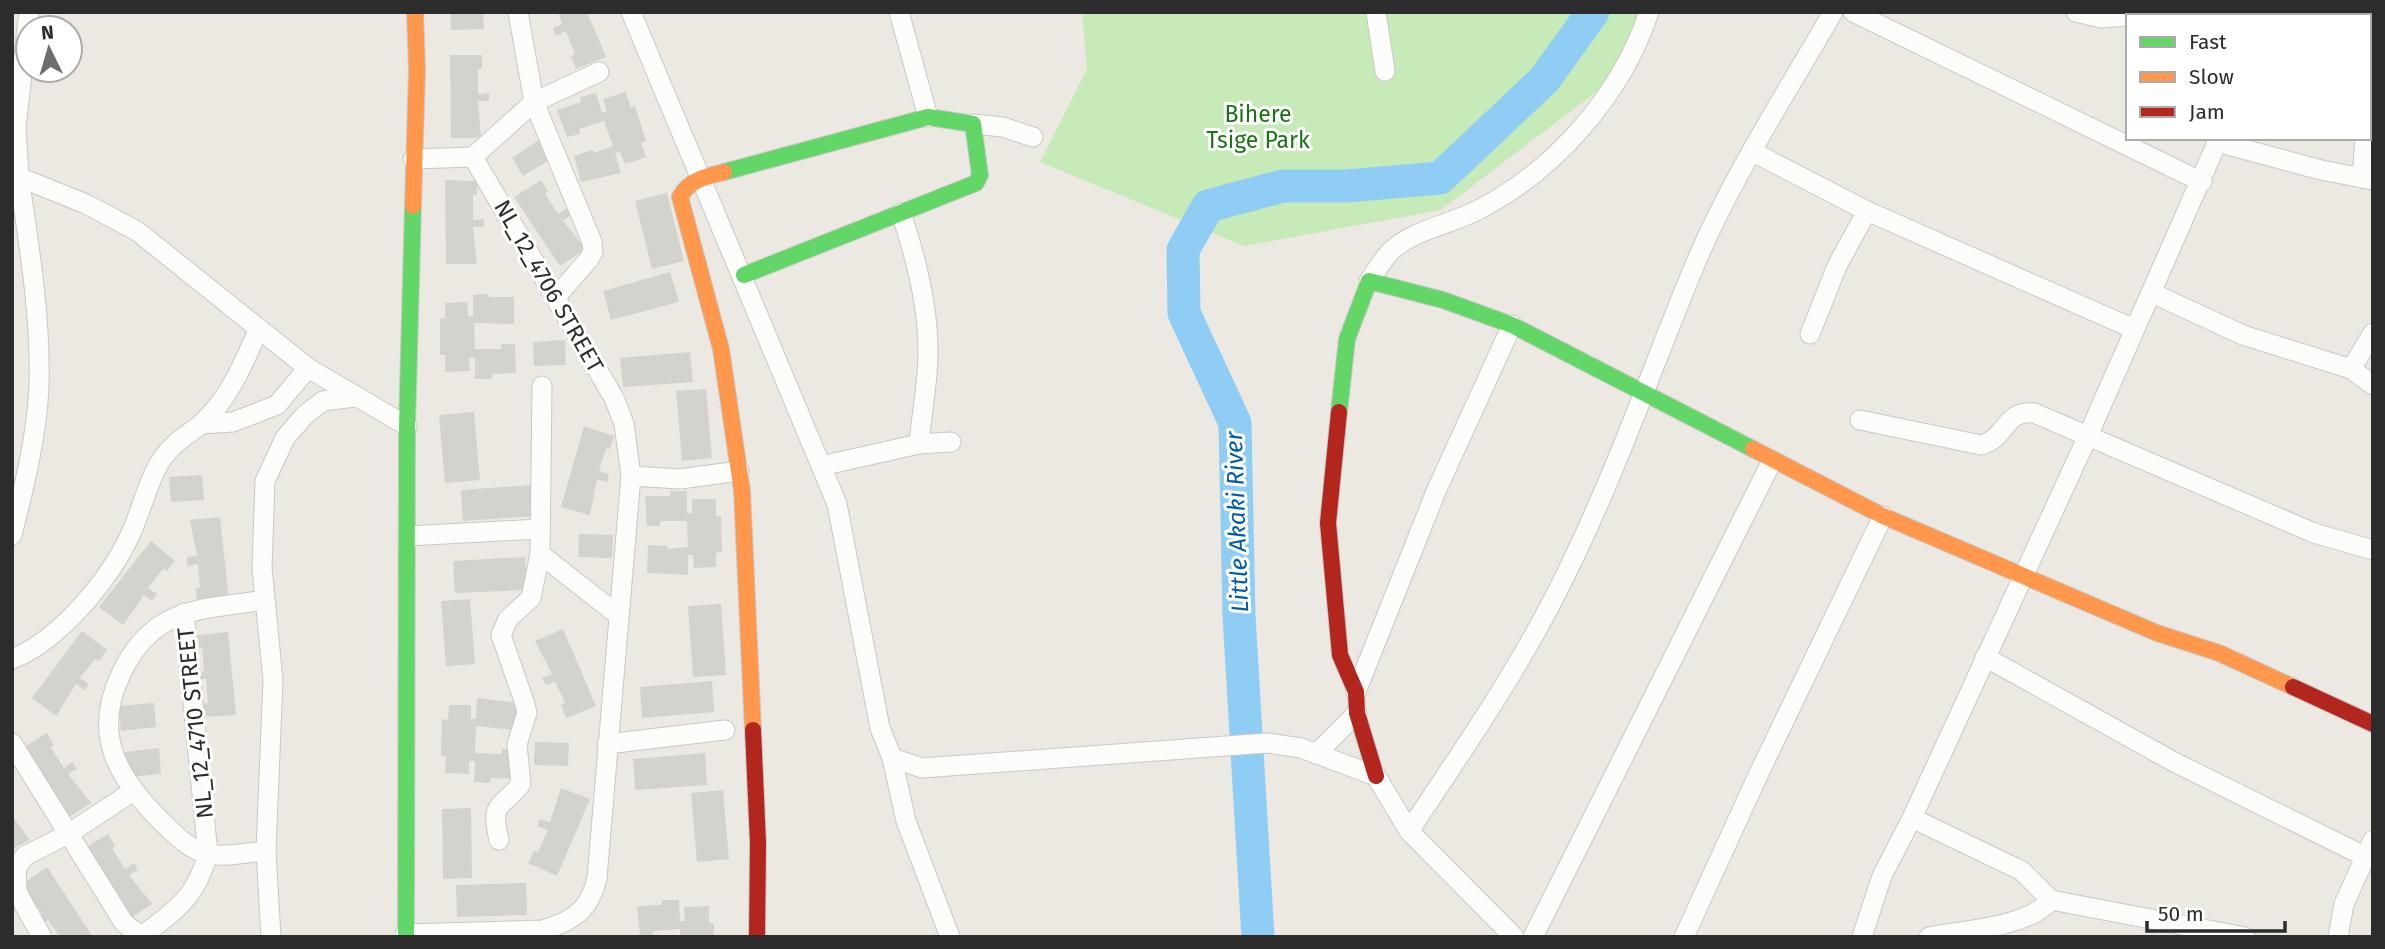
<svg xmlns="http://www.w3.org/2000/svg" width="2385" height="949" font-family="'Fira Sans',sans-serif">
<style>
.green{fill:#c6eab8}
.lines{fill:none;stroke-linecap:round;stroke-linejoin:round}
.river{stroke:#8fcdf4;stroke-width:33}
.building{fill:#d3d2cd}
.street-casing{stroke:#c8c8c7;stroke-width:21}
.fast-casing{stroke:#c8c8c7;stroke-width:18}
.slow-casing{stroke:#c8c8c7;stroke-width:18}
.jam-casing{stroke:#c8c8c7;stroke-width:18}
.street{stroke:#fcfcfb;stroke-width:19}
.fast{stroke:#63d668;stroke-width:16}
.slow{stroke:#ff974d;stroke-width:16}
.jam{stroke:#b3261e;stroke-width:16}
.labels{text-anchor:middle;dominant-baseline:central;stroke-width:6;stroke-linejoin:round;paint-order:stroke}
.park-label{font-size:23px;fill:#1b7313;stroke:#fff}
.street-label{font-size:23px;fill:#2c2c2c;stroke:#fff}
.water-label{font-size:24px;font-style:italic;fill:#005bad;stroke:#fff}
</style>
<rect width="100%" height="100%" fill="#ebe9e2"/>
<polygon class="green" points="1082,12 1639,12 1625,70 1441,210 1244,246 1040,162 1087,69"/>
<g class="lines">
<polyline class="river" points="1258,937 1239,616 1235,423 1184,313 1183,250 1208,206 1283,186 1346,186 1440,178 1544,80 1593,12"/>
</g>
<g class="building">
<polygon points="450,12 483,12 484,29 451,30"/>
<polygon points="558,12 587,12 606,57 576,69 571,56 575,54 566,31 556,36 553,28 562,24"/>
<polygon points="450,55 482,55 482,69 478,69 478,94 489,93 489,101 478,101 481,138 451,138"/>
<polygon points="626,92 631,108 635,106 646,141 641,143 646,157 625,164 620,152 615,153 621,173 581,182 574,156 593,150 594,153 613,146 604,121 579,129 580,134 567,137 557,110 581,102 580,97 596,93 602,113 607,111 603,99"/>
<polygon points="539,140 551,159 523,176 512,158"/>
<polygon points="445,180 477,181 477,195 473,195 473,220 484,219 484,227 473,227 477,264 446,264"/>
<polygon points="541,180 548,191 545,194 558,214 567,208 571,215 563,221 586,249 560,266 514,197"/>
<polygon points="667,193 684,261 652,269 635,201"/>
<polygon points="670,272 679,302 611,320 603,291"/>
<polygon points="488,294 489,297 514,297 514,324 474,323 475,349 501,349 501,344 515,344 516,373 492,374 492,379 475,379 475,358 469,358 470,371 445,372 445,355 440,355 440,319 445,318 445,303 467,302 468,316 473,316 473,295"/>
<polygon points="565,340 566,365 534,366 533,342"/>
<polygon points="690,352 693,382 623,387 620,358"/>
<polygon points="706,389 712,458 682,461 676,391"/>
<polygon points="474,412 480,480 445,483 439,415"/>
<polygon points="584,426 614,436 610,449 606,448 599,471 609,474 607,482 597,479 590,515 561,507"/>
<polygon points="202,475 204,500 171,502 169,477"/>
<polygon points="533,485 535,516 463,521 461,490"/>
<polygon points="670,491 687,491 687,513 692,513 692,499 716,499 716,516 721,516 722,552 716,553 716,567 694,568 693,555 688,555 688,575 647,573 648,545 667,546 668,549 688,547 687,521 660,521 660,526 647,526 645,496 670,496"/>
<polygon points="220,517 229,601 197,603 196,589 200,588 198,564 187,566 187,557 197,556 190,520"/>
<polygon points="579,534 613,535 612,558 578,557"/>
<polygon points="151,541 175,561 167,571 163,569 148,588 157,594 152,601 144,595 123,625 99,607"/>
<polygon points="525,557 527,590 455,593 453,561"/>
<polygon points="470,599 475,664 446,666 441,601"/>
<polygon points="721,604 726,675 693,677 688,606"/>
<polygon points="563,629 596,706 566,718 561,705 565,703 555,681 546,685 542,678 552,674 535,641"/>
<polygon points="82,631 107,650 99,661 95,659 80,678 89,684 84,690 76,684 56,716 32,698"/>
<polygon points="228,632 236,715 204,717 203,704 208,703 206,679 195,680 194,672 204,671 202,647 199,648 198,635"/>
<polygon points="712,681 714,712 642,718 640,687"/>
<polygon points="477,698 518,703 516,730 476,726 475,753 502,754 502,749 516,750 516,779 491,778 490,783 474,782 475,761 469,761 469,774 445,773 446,756 441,756 442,719 448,720 449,705 471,705 471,719 476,719"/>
<polygon points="154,703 156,727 121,731 119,706"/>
<polygon points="47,733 54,745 51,748 64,768 72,762 77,769 68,774 91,803 65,820 19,750"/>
<polygon points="535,742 569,743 568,766 534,765"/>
<polygon points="159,748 161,774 127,777 125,752"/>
<polygon points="705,753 707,785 635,790 633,759"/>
<polygon points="561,788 590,799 557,876 528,863 534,851 538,852 548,830 537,826 540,819 550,822"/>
<polygon points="723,790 729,859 697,862 691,793"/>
<polygon points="471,808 472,878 443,879 442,809"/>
<polygon points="12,816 30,840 12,849"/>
<polygon points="108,834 115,846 112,848 125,869 134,863 138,870 129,875 152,904 126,921 81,850"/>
<polygon points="47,867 93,937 60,937 48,920 40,927 35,920 43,914 20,886"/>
<polygon points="526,883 527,915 457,917 456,885"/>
<polygon points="662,900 679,900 680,921 685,921 684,907 709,906 709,923 714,923 714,937 680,937 680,929 653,931 653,935 640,936 637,906 662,905"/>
</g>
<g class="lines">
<g class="street-casing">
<g id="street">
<polyline points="518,12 534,102 592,242 593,252 589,259 555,298"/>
<polyline points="631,12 837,504 880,728 892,758 906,821 950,937"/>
<polyline points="899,12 928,117"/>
<polyline points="1376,12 1385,71"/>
<polyline points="1853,12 2202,182"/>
<polyline points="2076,12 2101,18 2128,16"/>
<polyline points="2133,16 2147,12"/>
<polyline points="2266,16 2267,12"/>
<polyline points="2369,76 2373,26"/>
<polyline points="973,124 1003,127 1033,137"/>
<polyline points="2217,142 2321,170 2373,180"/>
<polyline points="1753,152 1867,211 2134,329"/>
<polyline points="473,157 534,102 599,72"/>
<polyline points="12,175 19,177 16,127 29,12"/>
<polyline points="2362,178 2365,138"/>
<path d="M901 213C918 264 932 320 927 374 925 397 921 421 919 444"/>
<path d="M1369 281C1376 271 1383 259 1391 251 1413 230 1451 224 1478 210 1555 171 1622 94 1649 12"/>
<polyline points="2152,293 2243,335 2351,369 2373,333"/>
<polyline points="1810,334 1837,266 1867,211"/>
<polyline points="2351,369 2373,385"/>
<polyline points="542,386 540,554 618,615"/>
<path d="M1860 420 1981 445C2008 438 2003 410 2034 413L2314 533 2373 550"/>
<polyline points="201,424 233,422 277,405 308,368"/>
<polyline points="821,466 919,444 951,442"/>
<polyline points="631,476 680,479 739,471"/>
<path d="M12 535C24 487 37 436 39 386 41 317 29 245 19 177L86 204 137 231 308 368 407 426"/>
<polyline points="408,536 539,529"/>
<path d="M264 600C230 606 190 606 161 625 142 637 130 655 121 674 92 734 117 777 160 820 173 833 189 850 208 854 225 858 249 852 266 851"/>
<polyline points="1985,657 2174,762 2364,856"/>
<path d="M12 659C59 641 111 578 131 533 142 509 148 480 162 459 174 441 186 437 201 424 229 400 245 360 259 328"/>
<polyline points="1356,692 1437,489 1512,325"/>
<polyline points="12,743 124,923 142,937"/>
<polyline points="607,744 725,730"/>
<polyline points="1316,754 1357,713"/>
<polyline points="892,758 922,768 1267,743 1301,748 1376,776 1409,831 1514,937"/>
<polyline points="1912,818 2022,871 2051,900"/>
<path d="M1409 831C1463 750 1518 671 1561 584 1614 479 1651 370 1696 262 1733 175 1786 94 1833 12"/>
<path d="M499 840C490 801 500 810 521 784L517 744 527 713 525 704 501 635 508 619 531 598 540 554"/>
<path d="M405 934 543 930C573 921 590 910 597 878L631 476 624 424 614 398 473 157 413 159"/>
<path d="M142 936C178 908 194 900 208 854L184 613"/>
<polyline points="42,937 17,892 16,868 25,856 68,834 132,792"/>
<polyline points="271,937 266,851 273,680 262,568 265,481 285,438 305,415 323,401 355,397"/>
<polyline points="1533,937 1772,461"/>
<polyline points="1684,937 1759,773 1883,516"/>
<polyline points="1862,937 1882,876 1912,818 2087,438 2219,138"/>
<path d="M1929 937C1964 930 2027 928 2051 900L2245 937"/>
<polyline points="2338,937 2344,904 2373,840"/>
</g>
</g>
<g class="fast-casing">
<g id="fast">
<polyline points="724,172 928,117 973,124 980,175 976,183 744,275"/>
<polyline points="1339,412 1347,339 1369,281 1443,300 1512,325 1753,449"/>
<polyline points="406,937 407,426 413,206"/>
</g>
</g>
<g class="slow-casing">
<g id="slow">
<path d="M724 172C707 176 689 180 680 197L721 349 742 491 753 730"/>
<polyline points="413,206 417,69 415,12"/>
<polyline points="1753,449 1883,516 2157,633 2219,653 2293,687"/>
</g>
</g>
<g class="jam-casing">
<g id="jam">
<polyline points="1339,412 1328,523 1340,655 1356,692 1357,713 1376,776"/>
<polyline points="2293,687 2373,724"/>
<polyline points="753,730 758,843 757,937"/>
</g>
</g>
<use href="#street" class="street"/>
<use href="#fast" class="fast"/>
<use href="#slow" class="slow"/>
<use href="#jam" class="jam"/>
</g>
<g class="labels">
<g class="park-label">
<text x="1258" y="114">Bihere<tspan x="1258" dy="26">Tsige Park</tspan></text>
</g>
<g class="street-label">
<text transform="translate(549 286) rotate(60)">NL_12_4706 STREET</text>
<text transform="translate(195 723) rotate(-96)">NL_12_4710 STREET</text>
</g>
<g class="water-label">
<text transform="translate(1237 522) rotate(-92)">Little Akaki River</text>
</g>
</g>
<rect width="2385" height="949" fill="none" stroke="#2c2c2c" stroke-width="28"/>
<rect x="2126" y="14" width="245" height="126" fill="#ffffff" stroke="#ababab" stroke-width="2"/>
<rect x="2140" y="37" width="35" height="10" fill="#63d668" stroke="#ababab" stroke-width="2"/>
<text x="2189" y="49" font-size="21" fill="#2c2c2c">Fast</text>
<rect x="2140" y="72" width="35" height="10" fill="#ff974d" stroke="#ababab" stroke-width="2"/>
<text x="2189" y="84" font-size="21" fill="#2c2c2c">Slow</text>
<rect x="2140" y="107" width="35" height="10" fill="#b3261e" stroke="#ababab" stroke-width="2"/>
<text x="2189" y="119" font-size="21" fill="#2c2c2c">Jam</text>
<g transform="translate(49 49) rotate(355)"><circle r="33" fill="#ffffff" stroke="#ababab" stroke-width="2"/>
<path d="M0-5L12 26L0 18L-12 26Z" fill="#6f6e6c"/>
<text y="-10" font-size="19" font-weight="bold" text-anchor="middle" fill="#2c2c2c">N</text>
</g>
<path d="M2147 921v10h138v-10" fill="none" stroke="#2c2c2c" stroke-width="3.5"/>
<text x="2158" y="921" font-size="21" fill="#2c2c2c" stroke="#ffffff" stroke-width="5" paint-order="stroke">50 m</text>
</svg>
